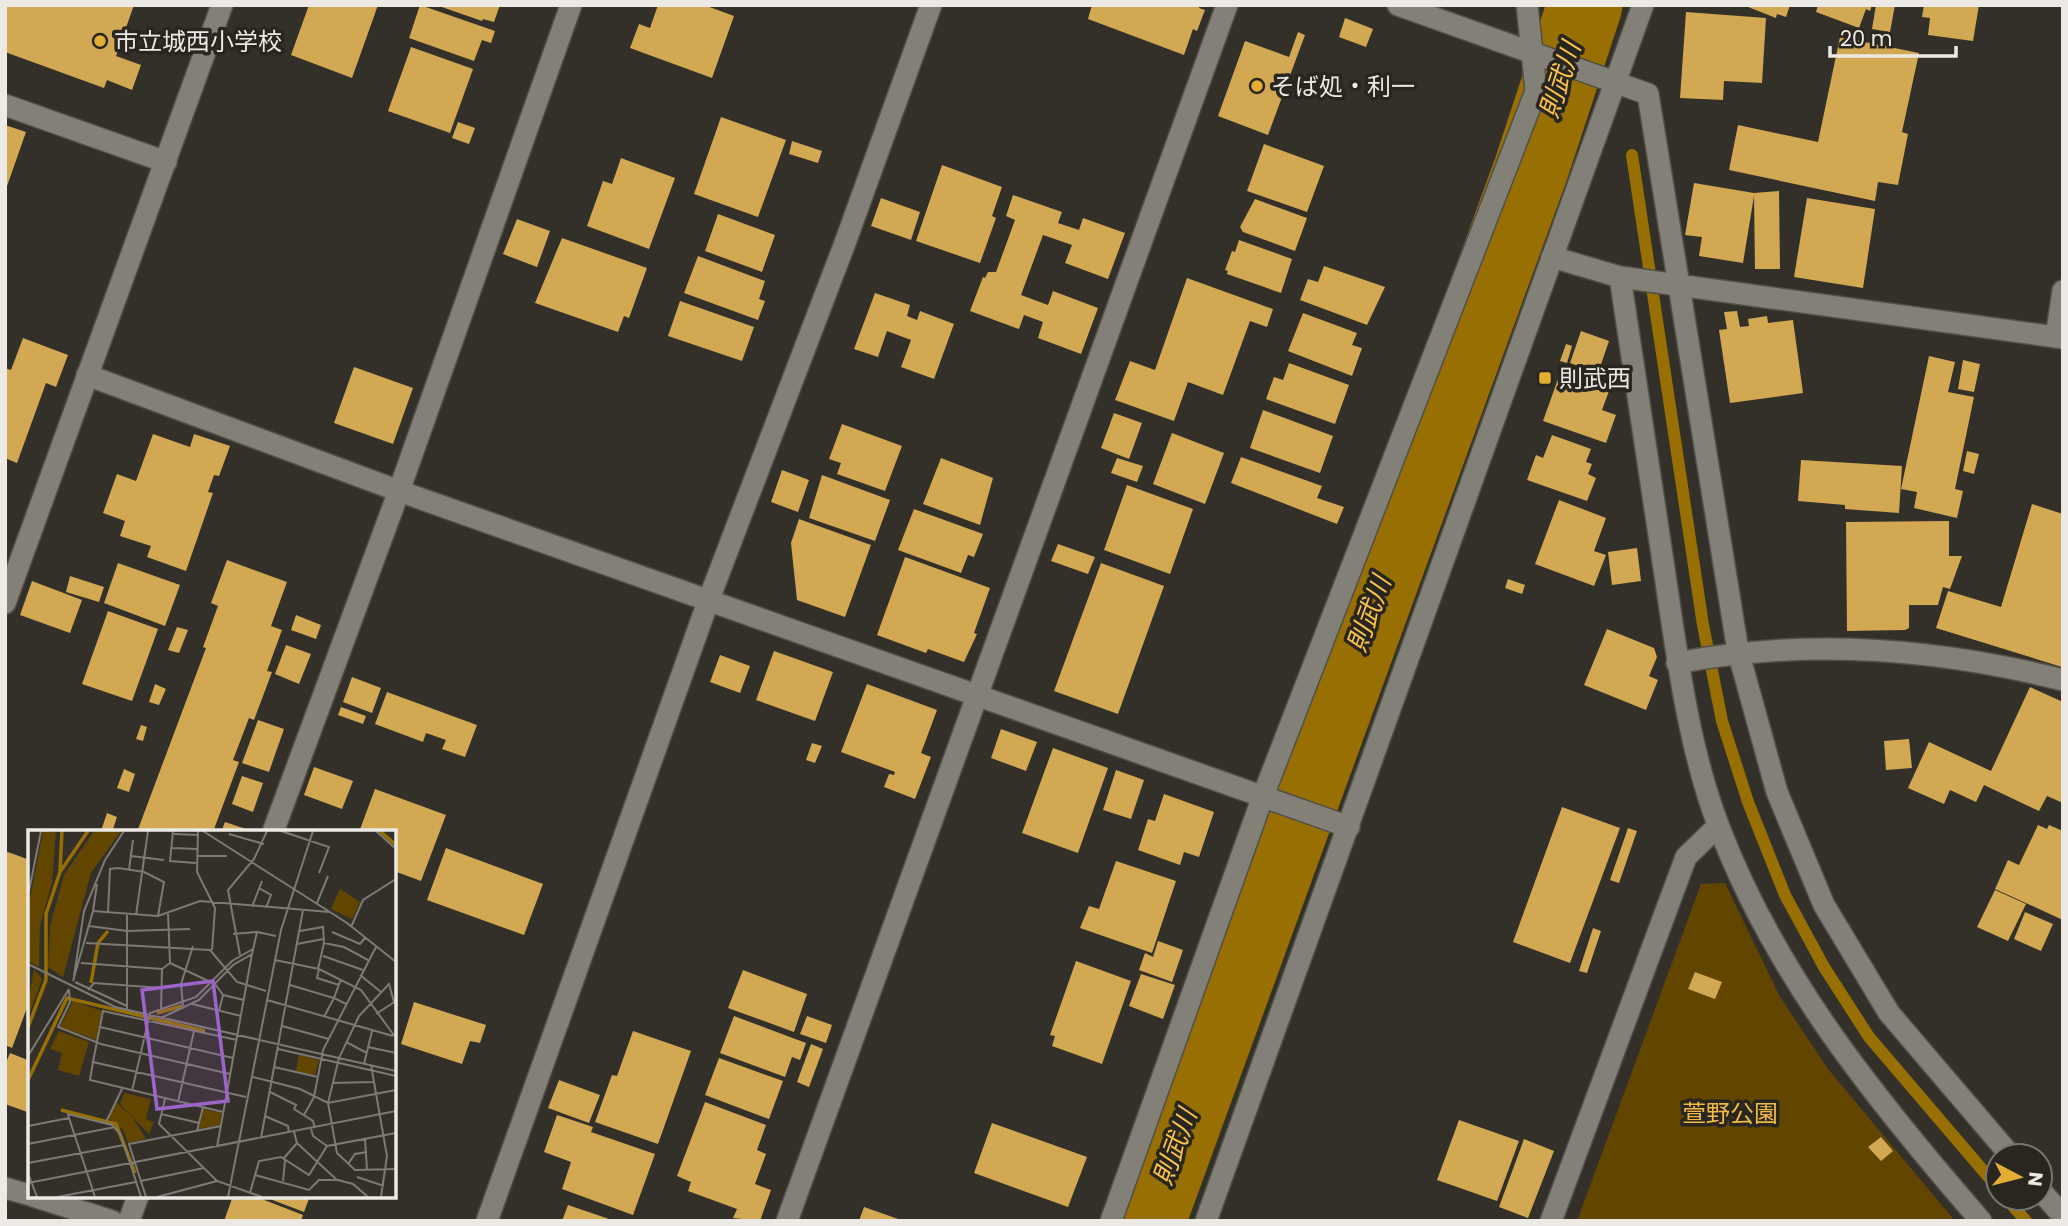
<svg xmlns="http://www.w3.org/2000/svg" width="2068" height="1226" font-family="Poppins,'Noto Sans JP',sans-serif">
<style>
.green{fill:#624600}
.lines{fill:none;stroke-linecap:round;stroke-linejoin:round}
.stream{stroke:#976f03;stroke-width:12}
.river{stroke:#976f03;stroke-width:75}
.building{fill:#d3a852}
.minor-casing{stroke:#524f49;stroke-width:24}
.minor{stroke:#838078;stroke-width:21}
.poi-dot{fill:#e4ae35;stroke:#292620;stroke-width:2.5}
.labels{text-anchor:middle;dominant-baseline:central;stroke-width:7;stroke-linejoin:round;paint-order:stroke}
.poi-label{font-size:24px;fill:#edeae6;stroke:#292620;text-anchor:start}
.park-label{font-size:24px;fill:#f3bb44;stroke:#292620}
.water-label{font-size:26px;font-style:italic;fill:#fac34c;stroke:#292620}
.inset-river{fill:none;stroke:#976f03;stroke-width:3.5}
.inset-road{fill:none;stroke:#7d7a75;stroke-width:2}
.view{fill:#9d65cb;fill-opacity:0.15;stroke:#9d65cb;stroke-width:3.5}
.inset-edge{fill:none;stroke:#edeae6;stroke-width:3.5}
</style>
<rect width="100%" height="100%" fill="#333029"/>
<polygon class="green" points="1725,883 1780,997 1828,1069 1955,1221 1577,1221 1701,884"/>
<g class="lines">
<g class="stream">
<polyline points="1632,155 1703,625 1722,721 1748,802 1785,895 1824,967 1869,1037 1998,1188"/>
<polyline points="2006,1198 2026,1221"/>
</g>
<polyline class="river" points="1148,1221 1531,169 1585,5"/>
</g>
<g class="building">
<polygon points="5,5 134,5 116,56 141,65 132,90 107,80 104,88 5,52"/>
<polygon points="309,5 378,5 352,78 291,55"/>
<polygon points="420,5 495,31 491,43 482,40 474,61 409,38"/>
<polygon points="436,5 500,5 494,22 483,19 482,21"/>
<polygon points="658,5 704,5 734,16 712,78 630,48 639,24 650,28"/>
<polygon points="1092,5 1200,5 1199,8 1205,10 1197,31 1193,29 1184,55 1088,19"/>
<polygon points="1743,5 1790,5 1786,17 1777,14 1776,18"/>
<polygon points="1818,5 1872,5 1870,11 1866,9 1859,28 1816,12"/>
<polygon points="1876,5 1895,5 1890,32 1872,29"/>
<polygon points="1924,5 1979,5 1973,41 1928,35 1930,18 1922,17"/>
<polygon points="1686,12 1766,18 1762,83 1724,81 1723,100 1680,98"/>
<polygon points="1345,18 1373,29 1366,47 1339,37"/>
<polygon points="1298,32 1305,35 1268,135 1218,116 1245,41 1289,57"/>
<polygon points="1840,37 1919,53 1902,132 1908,134 1898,185 1878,182 1875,201 1729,170 1738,125 1818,142"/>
<polygon points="411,47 473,69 450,133 388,111"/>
<polygon points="721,117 786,140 758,217 694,194"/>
<polygon points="458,122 475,128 469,144 452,138"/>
<polygon points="5,125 26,132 6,189 5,189"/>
<polygon points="792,141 822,151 818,163 789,154"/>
<polygon points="1264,144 1324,166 1307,212 1247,191"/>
<polygon points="621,158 675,178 649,249 587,226 603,181 612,184"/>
<polygon points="942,165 1002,187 992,216 996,218 980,263 916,241"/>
<polygon points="1694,183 1754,193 1779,191 1780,269 1755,269 1754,196 1743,263 1699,256 1702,237 1685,235"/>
<polygon points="1013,195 1062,212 1058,223 1079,230 1083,218 1125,233 1108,279 1065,263 1072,245 1043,235 1021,295 1048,305 1053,291 1098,308 1081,354 1038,338 1043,322 1024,315 1019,329 970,311 983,277 985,278 988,272 996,272 1015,220 1006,216"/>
<polygon points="881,198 920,212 911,240 871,226"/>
<polygon points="1807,198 1875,209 1863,288 1794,277"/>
<polygon points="1255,199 1307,218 1295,251 1243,232 1240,227"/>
<polygon points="718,214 775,235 762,272 705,251"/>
<polygon points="517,219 550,231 537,267 503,254"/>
<polygon points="562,238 647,268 629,318 624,316 618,332 535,303"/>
<polygon points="1239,240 1292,259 1281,293 1227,274 1228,271 1225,270 1232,251 1235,252"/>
<polygon points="698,256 765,281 759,299 765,301 758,320 684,293"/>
<polygon points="1324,266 1385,287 1367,325 1300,300 1308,279 1318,282"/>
<polygon points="1187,278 1273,309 1267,327 1250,321 1223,395 1188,382 1174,421 1115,400 1130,361 1155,370"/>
<polygon points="875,293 910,305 907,316 917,320 920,311 954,324 934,379 901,367 911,340 887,331 878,357 854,349"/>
<polygon points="680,301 754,327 742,361 668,336"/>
<polygon points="1737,311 1740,327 1749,326 1748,319 1767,316 1768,323 1793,320 1803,393 1730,403 1719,330 1727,329 1724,312"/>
<polygon points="1303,313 1357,333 1352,345 1362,348 1352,376 1288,351"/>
<polygon points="1581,331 1609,341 1598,373 1570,363"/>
<polygon points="23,338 68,355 56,387 46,383 17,463 5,458 5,368 11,370"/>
<polygon points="1566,344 1572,346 1567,363 1560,361"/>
<polygon points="1929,356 1955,362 1948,392 1974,397 1955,489 1963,491 1957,518 1914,508 1917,492 1901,489"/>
<polygon points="1963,360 1980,364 1974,392 1958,389"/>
<polygon points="1289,363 1349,385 1335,424 1266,399 1274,377 1283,380"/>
<polygon points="1563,365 1612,383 1602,410 1616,415 1606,443 1543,421"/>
<polygon points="354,367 413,388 393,444 334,423"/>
<polygon points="1263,410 1333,436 1320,473 1250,448"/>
<polygon points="1114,413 1142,423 1129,459 1101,448"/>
<polygon points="842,424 902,446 885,491 837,474 841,463 829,459"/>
<polygon points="1172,433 1224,453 1205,504 1153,484"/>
<polygon points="153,434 190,447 194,434 230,446 219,476 214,475 208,492 213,493 186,571 147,557 151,546 120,536 125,521 103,513 117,474 136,481"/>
<polygon points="1552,435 1591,449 1586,462 1592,464 1588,474 1596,478 1587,501 1527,480 1536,455 1543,458"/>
<polygon points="1967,451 1979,454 1974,474 1963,471"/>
<polygon points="1241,457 1322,486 1317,498 1344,507 1337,524 1231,483"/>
<polygon points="941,458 993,478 980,525 923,504"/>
<polygon points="1117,458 1143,466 1137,482 1111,473"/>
<polygon points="1801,460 1902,466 1899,513 1845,509 1845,505 1798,501"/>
<polygon points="782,470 809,480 798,512 771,502"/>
<polygon points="822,475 890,500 875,541 809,518"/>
<polygon points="1127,485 1193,509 1170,574 1104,550"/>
<polygon points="1559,500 1606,518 1594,551 1606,555 1594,586 1535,564"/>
<polygon points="2032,504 2063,514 2062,667 1936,628 1948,591 2001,607"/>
<polygon points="914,509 983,534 974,557 968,555 961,573 898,550"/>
<polygon points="799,519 871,545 845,617 797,600 791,543"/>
<polygon points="1949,521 1949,556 1962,556 1950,589 1943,587 1938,605 1909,605 1909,628 1905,630 1847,631 1846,522"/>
<polygon points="1058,544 1095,557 1088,574 1051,561"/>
<polygon points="1637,548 1641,581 1612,585 1608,552"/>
<polygon points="905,557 990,588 974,633 977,634 964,662 928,649 926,653 877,635"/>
<polygon points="227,560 287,582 271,626 282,630 267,671 272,672 254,720 249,718 233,760 239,762 213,832 137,832 206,648 203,647 218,606 211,603"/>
<polygon points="118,563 180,585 165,626 104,603"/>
<polygon points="1101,563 1164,586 1118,714 1054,691"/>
<polygon points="70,576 104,587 99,602 66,592"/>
<polygon points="1508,579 1525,585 1522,594 1505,588"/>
<polygon points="32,581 82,600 70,633 20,615"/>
<polygon points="108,611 158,629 132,701 82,684"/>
<polygon points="296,615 321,625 316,639 291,630"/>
<polygon points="177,627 188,630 179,653 168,650"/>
<polygon points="1607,629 1654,648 1657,657 1649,676 1658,680 1646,710 1584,685"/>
<polygon points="286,645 311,654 299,684 275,674"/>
<polygon points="774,651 833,672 815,721 756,700"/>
<polygon points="720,655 750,666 740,693 710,682"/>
<polygon points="352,677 381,688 372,713 343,702"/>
<polygon points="155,684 166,689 159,705 149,702"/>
<polygon points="867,684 937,710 921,753 931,757 915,799 884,787 889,774 894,775 895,772 841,752"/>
<polygon points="2030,687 2063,702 2063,803 2047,796 2039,811 1984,785 1976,802 1950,790 1944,804 1908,788 1929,742 1991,771"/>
<polygon points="387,692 477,725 465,757 442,749 446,740 426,733 423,742 375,724"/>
<polygon points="341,707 366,716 363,724 338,715"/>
<polygon points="258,720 284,729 269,772 242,763"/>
<polygon points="141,725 147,727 143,741 136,739"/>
<polygon points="1001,729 1037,742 1026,771 991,758"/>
<polygon points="1909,739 1912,768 1886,770 1884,741"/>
<polygon points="812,743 822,746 815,763 806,760"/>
<polygon points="1053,748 1108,768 1078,853 1022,833"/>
<polygon points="314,767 353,781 342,809 304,795"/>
<polygon points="124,769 135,774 129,792 117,788"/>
<polygon points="1116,770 1144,780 1131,819 1103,810"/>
<polygon points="242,776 263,783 253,812 232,804"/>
<polygon points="375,789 446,815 421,881 394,871 394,832 359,832"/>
<polygon points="1164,794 1214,812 1199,857 1184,852 1180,865 1138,850 1148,819 1155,821"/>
<polygon points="1562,807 1620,828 1570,963 1513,942"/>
<polygon points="107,813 117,817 112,832 101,831"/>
<polygon points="225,822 246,829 245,832 221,832"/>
<polygon points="2038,825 2047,829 2049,825 2063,831 2063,920 1995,889 2008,860 2019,865"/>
<polygon points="1628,828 1637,831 1619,883 1610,880"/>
<polygon points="446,848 543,884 524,935 427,900"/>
<polygon points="5,851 30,860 30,1000 12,1048 5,1045"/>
<polygon points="1116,861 1176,881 1152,953 1080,928 1089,906 1099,909"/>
<polygon points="1995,890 2026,904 2008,941 1977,927"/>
<polygon points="2025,912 2053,924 2041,951 2014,939"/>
<polygon points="1593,928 1601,931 1587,973 1579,971"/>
<polygon points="1158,941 1183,950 1172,982 1139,970 1145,953 1153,957"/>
<polygon points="1076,961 1131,981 1102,1064 1052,1046 1055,1036 1050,1035"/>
<polygon points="743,970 807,994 794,1032 728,1008"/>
<polygon points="1695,972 1722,982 1715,999 1688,989"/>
<polygon points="1141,974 1175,985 1163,1019 1129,1006"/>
<polygon points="414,1002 486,1025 480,1043 470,1041 462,1064 401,1044"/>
<polygon points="734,1016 806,1043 800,1060 792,1057 785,1077 720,1053"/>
<polygon points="807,1016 832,1025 826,1043 800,1034"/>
<polygon points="633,1031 691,1051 658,1144 595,1122 612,1075 617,1076"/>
<polygon points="811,1044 823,1049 809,1087 797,1082"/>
<polygon points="10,1053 30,1061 30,1113 5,1104 5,1065"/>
<polygon points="719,1058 783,1081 769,1119 705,1095"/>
<polygon points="559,1080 600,1095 589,1123 548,1108"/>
<polygon points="705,1102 766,1125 757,1150 766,1154 755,1184 771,1190 760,1221 733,1218 737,1209 688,1191 691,1182 677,1176"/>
<polygon points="557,1115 593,1127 591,1132 655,1154 633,1215 562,1189 571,1162 544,1152"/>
<polygon points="1459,1120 1519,1141 1497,1201 1437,1180"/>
<polygon points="992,1123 1087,1157 1068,1207 974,1173"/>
<polygon points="1881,1137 1893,1151 1881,1161 1868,1147"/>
<polygon points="1524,1139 1554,1151 1528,1218 1499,1207"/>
<polygon points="233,1196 254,1196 303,1215 301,1221 224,1221"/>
<polygon points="262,1196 310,1196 304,1212"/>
<polygon points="568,1205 612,1220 612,1221 562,1221"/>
<polygon points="864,1207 901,1220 901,1221 859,1221"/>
</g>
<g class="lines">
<g class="minor-casing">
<g id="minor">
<polyline points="1398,5 1648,94 1738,651 1777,792 1824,905 1889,1013 2011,1156"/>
<polyline points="5,105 166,162"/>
<path d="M1552 257 1620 277C1635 376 1650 475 1665 575 1677 656 1689 750 1719 827 1776 977 1877 1101 1981 1221"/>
<polyline points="1620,277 2063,338"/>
<polyline points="2056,337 2063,291"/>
<polyline points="87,375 399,491 1349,827"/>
<polyline points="5,603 222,5"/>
<path d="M1677 663C1806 638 1936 648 2063 680"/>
<polyline points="273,832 399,491 571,5"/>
<polyline points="5,1188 30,1195"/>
<polyline points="2040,1190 2063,1216"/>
<polyline points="33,1196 112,1221"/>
<polyline points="129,1221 138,1196"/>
<polyline points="487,1221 709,599 845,243 931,5"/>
<polyline points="787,1221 1227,5"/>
<polyline points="1111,1221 1263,796 1536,91 1527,5"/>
<polyline points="1206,1221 1643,5"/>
<polyline points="1551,1221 1686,857 1718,826"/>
</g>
</g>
<use href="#minor" class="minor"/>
</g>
<g class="poi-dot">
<circle cx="100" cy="41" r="7"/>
<circle cx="1257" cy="86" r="7"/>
<rect x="1538" y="371" width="14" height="14" rx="3.5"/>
</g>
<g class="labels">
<g class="poi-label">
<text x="114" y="41">市立城西小学校</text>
<text x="1271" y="86">そば処・利一</text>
<text x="1559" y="378">則武西</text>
</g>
<g class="park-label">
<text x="1730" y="1113">萱野公園</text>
</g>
<g class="water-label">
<text transform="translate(1560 80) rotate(-72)">則武川</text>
<text transform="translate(1369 614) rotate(-70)">則武川</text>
<text transform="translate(1175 1147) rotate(-70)">則武川</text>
</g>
</g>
<g transform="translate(28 830)">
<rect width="368" height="368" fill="#333029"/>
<path d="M15 1H28L24 53 12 95 11 137 0 131V79ZM66 1H93L63 43 35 147 20 137 22 96 36 45ZM312 59 332 72 324 89 303 79ZM6 139 14 149 0 188V172ZM45 171 74 181 69 210 32 197ZM31 201 61 212 51 246 30 240 34 223 22 219ZM271 225 291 230 287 245 268 241ZM96 263 123 269 118 289 126 292 121 304 92 274ZM88 272 105 288 118 309 100 313 95 300 80 288ZM175 279 193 283 192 295 171 299Z" fill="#624600"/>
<path class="inset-river" d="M352 1 368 15M32 41 34 1M63 153 70 113 80 101M129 183 154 176M0 197 18 150V84L32 42 60 1M0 250 39 168 177 201M33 280 88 294 107 343"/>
<path class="inset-road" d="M145 1 142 31 168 33M170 1 169 42 187 78 184 120M175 1 319 93 368 132M253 1 301 17 291 43M348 1 368 19M146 4 170 5M201 4 236 14M144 18 169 19M103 26 136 30M169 26H199M101 40 105 10M231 58 243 65 238 78M0 66 13 1M289 73 300 46M224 77 234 51M65 81 69 54M80 82 82 39 90 38 116 42 136 52 130 86M140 82 142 133M99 85V180M108 85 120 1M61 96 99 101 162 99M323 97 335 70 368 49M272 101 295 97 296 113M304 102 332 114 337 108M205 104 228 102M58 113 182 120 209 152 238 161M269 114 295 109M212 125 200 60 226 29 239 1M295 126 335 140M247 130 291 139 333 160 368 208M53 133 134 139 142 133M142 133 187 154 195 165 191 181M0 134 87 177 368 241M290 139 296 113 316 117 340 130M291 139 289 148 311 155M332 145 353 162M46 146 56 81 77 30 96 1M313 149 306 168 318 174M45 151 65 81 130 86 172 71 301 82M47 152 99 176M262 155 306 168 296 187M41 160 42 172 30 197 73 214 202 244M60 160 66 153 134 158M195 165 216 170M239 170 365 206M366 172 361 154 331 186 311 228 300 273 309 323 327 340 368 339M164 174 213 186M155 176 153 154 165 116M133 180 134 139M348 184 368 171M133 188 171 170 205 135 224 124 229 102 248 106M254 196 301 209M72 197 205 228M318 212 339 223M340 217 368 223M250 219 368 246M0 226 41 159M65 232 218 267M336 234 344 201M343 235 359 326 353 367M246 237 290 247M225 247 272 259 300 273 368 260M304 253 345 252M104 261 122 183 168 167 204 131 225 119M242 262 268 275 266 279 285 291 287 298M137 269 131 294 189 351 234 367M150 272 166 201M195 282 62 250 65 232 75 181 209 210M133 284 171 293M276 285 286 267 295 220 348 117M237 286 260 296 261 303M41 288 67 367M78 292 94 259M0 296 41 288 40 284 84 295 93 305 113 367M283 299 285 306 299 316M169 301 175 277M233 308 275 80M337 309 339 340M269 313 309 350M0 314 87 297M189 317 224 124M256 328 269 313 266 302M0 333 96 315M320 334 327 324 339 322M0 343 9 367M227 345 281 360 291 350H310L325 354 340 367M329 347 356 356M113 351 176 338M255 351 257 330M0 353 368 281M222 363 231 331 253 327 281 345 299 316 368 303M29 367 108 352M118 367 101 314 193 296M129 367 189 351M200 367 253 100 285 1"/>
<path class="view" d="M185 151 200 271 129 279 114 160Z"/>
<rect width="368" height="368" class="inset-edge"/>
</g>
<rect width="2068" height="1226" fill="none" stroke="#edeae6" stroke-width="14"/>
<g transform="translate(2019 1177) rotate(97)"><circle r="33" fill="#292620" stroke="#77746f" stroke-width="2"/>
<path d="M0-5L12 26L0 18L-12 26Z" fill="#e4ae35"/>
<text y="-10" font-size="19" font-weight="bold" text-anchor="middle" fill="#edeae6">N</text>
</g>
<path d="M1830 46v10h126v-10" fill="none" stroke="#edeae6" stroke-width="3.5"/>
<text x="1840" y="46" font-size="21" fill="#edeae6" stroke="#292620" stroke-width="5" paint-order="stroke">20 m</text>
</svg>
